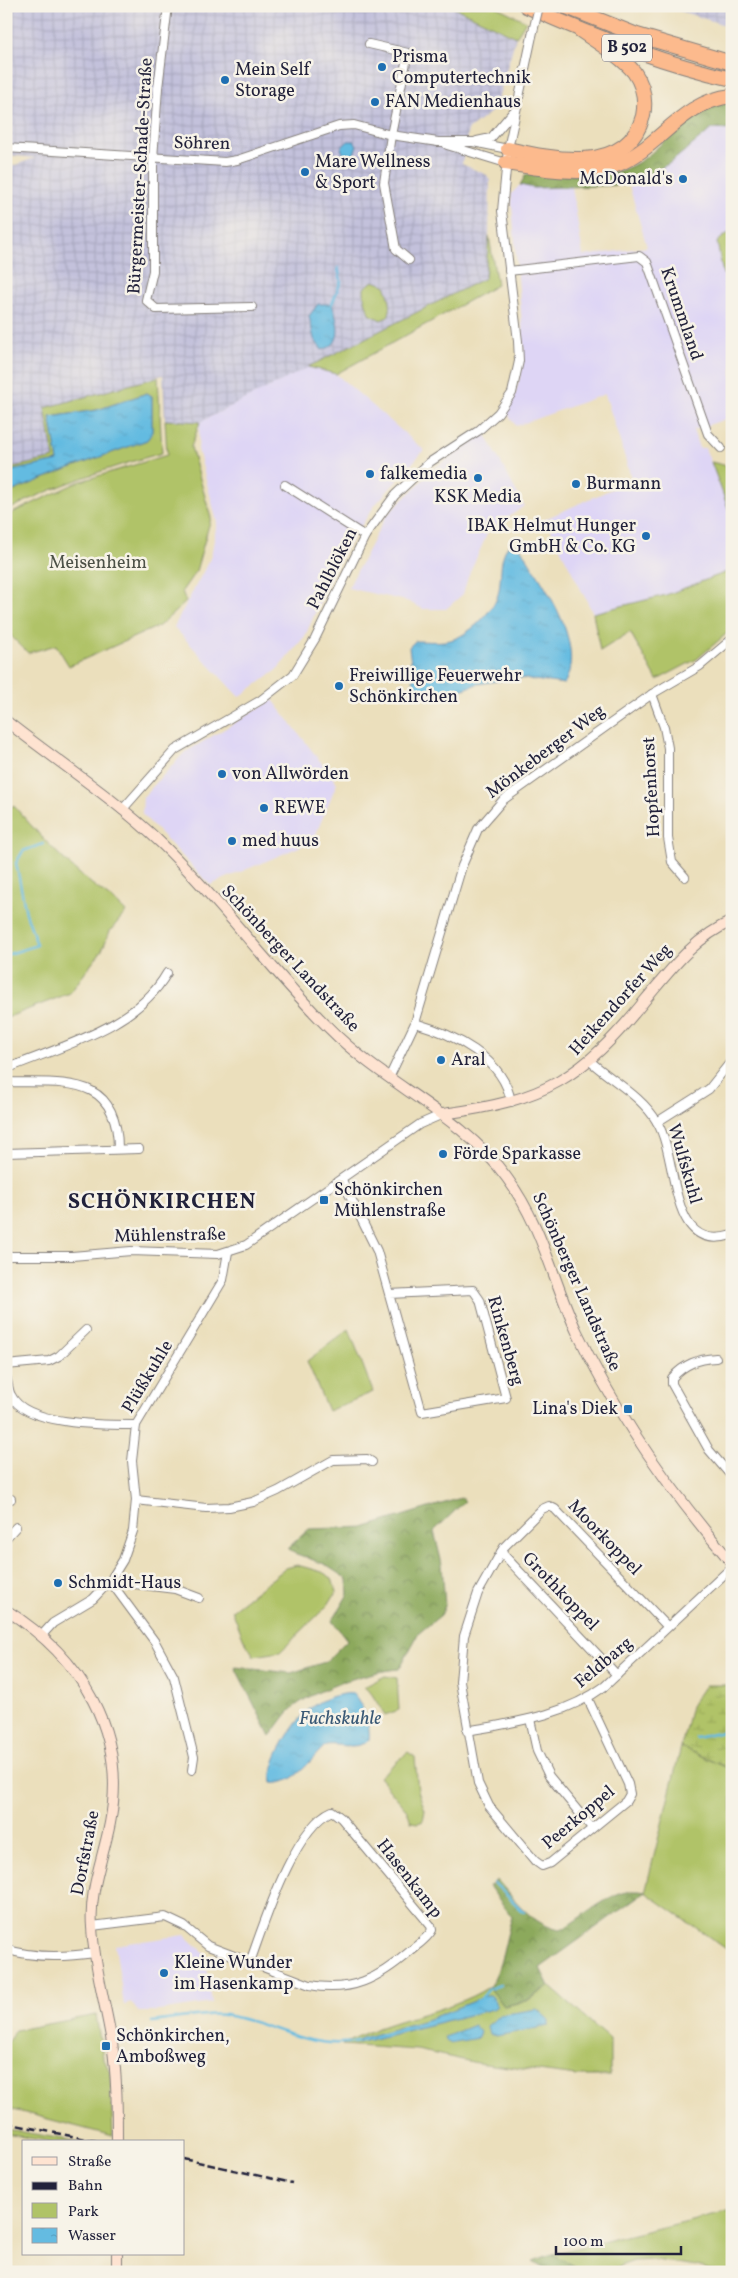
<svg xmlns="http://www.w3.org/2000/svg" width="738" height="2278" font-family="Vollkorn,serif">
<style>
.built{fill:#ded5f5}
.industrial{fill:url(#industrial-grid)}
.green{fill:#b0c367;stroke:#697251}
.forest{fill:url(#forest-crowns);stroke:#57664c}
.wetland{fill:url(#wetland-marsh);stroke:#697251}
.water{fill:url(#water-ripples);stroke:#436e8e}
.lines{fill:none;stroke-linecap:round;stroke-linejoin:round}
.stream{stroke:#64bbe1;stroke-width:2.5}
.street-casing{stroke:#86807c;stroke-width:10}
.secondary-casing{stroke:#86807c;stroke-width:12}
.highway-casing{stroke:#86807c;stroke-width:16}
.street{stroke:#fff;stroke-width:8}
.secondary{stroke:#fee3d1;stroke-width:10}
.highway{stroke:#fcba8d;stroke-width:14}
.rail{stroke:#22223b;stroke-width:2.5;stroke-dasharray:8 4;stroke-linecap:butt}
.street-bridge-casing{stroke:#86807c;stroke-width:10;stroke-linecap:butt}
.street-bridge{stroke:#fff;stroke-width:8}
.poi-dot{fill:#1f6fb2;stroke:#f7f3e8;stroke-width:2}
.labels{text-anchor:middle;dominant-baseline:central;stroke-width:5;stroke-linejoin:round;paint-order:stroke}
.shield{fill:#f7f3e8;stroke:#62616f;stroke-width:1}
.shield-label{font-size:16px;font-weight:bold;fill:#22223b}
.poi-label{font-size:18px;fill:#22223b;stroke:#f7f3e8;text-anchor:start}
.street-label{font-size:18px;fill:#22223b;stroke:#f7f3e8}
.park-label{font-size:18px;fill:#4d5248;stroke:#f7f3e8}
.water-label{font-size:19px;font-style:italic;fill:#395875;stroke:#f7f3e8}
.district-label{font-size:22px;font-weight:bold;letter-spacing:1px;fill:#22223b;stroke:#f7f3e8}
</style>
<defs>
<pattern id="industrial-grid" width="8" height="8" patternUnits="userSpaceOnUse" patternTransform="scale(1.25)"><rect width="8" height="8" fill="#c3c1db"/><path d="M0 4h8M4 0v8" fill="none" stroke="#a7a6bd"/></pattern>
<pattern id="forest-crowns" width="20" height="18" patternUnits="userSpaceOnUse" patternTransform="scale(1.25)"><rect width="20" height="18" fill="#8ca95c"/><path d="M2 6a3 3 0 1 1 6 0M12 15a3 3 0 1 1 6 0" fill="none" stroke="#72894d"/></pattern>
<pattern id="wetland-marsh" width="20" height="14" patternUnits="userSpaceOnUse" patternTransform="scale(1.25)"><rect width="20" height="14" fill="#b0c367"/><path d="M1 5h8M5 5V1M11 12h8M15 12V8" fill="none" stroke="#97a75a"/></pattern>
<pattern id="water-ripples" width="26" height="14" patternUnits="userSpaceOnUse" patternTransform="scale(1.25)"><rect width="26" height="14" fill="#64bbe1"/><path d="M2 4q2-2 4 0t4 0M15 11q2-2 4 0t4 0" fill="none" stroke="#56a0c2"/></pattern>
</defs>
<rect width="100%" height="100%" fill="#f7f3e8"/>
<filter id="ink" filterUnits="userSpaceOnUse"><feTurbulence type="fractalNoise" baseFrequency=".02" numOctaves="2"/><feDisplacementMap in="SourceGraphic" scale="10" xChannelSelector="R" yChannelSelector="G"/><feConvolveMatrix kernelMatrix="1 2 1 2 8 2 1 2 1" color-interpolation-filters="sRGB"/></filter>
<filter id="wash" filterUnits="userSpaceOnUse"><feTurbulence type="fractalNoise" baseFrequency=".0096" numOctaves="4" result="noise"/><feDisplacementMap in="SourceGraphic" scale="20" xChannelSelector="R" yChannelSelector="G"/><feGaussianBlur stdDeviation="1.12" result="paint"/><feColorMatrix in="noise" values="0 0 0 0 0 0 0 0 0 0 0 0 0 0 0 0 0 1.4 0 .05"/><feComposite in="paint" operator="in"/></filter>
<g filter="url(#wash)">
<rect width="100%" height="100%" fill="#ebdfbc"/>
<g class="built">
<polygon points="712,129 732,130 732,230 718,243 723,274 732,281 732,417 693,430 699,448 705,448 732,518 732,570 666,595 593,613 545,519 632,480 605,394 516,426 505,410 514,398 522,369 524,348 511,194 520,185 534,188 572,187 583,256 647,247 629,185 670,163"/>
<polygon points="308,367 336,374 424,450 375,505 337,562 305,636 276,671 239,697 174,627 211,557 217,522 198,449 200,422"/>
<polygon points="485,433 524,506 488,532 468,577 463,594 446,609 423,609 407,601 348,588 386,516 436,467"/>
<polygon points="273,700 337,783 313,841 210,885 142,814 143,797 184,753"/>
<polygon points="185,1935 205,1953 212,2003 152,2012 139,2012 130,2002 124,2006 115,1945"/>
</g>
<g class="industrial">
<polygon points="6,6 451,6 516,37 495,109 468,130 462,164 487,175 490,181 489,236 486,278 200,422 165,420 163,375 46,408 55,458 6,469 6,168 35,158 6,155"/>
<polygon points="664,6 732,6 731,27"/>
</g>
<g class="green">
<polygon points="451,6 495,6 526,21 516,37"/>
<polygon points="732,230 732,281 723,274 717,242"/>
<polygon points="489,236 497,285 336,374 308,367 485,278"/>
<path d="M373 281 385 285C389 297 393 305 388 317L381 320 369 314 364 297V288Z"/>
<path d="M158 377 162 453C108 468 56 485 6 511V494L67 469 147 440 152 433V396L147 393 97 410 50 417 58 461 6 472V469L54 458 45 408Z"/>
<polygon points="165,420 200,422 191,447 211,518 196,571 182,591 186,602 159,626 69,666 56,645 28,653 6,631 6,516 78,482 167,455"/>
<polygon points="711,462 732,467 732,518"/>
<polygon points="732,570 732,629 697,659 657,680 630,632 600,651 593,613 666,595"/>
<path d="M13 805C36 831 60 858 87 880 100 891 114 899 126 912L110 931 102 950 70 993 6 1018V813Z"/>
<polygon points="349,1329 373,1392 328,1411 307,1361"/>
<polygon points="297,1565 322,1572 332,1578 336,1592 328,1605 280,1652 254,1656 244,1640 232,1610 286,1568"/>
<polygon points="385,1676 397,1678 399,1710 385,1715 371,1693 364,1687"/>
<polygon points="681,1747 732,1769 732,1953 645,1892"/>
<polygon points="408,1752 415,1757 418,1791 425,1810 423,1821 418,1823 411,1822 407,1810 379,1777"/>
<path d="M549 1986 610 2039V2076H577L477 2063 417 2050 342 2045C388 2017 444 2015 489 1987L504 2006 527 2001Z"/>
<polygon points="96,2015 103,2057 110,2072 113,2136 6,2108 6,2044 16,2030"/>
<polygon points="6,2129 80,2142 53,2142 6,2134"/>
<polygon points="732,2210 732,2270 717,2272 697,2266 655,2260 634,2261 603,2272 586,2272 552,2254"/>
</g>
<g class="forest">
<path d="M732 100V130L712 129 670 163 629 185 534 188 520 185 525 176 532 172C563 174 597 180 627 168 656 157 673 126 699 110 708 105 721 103 732 100Z"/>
<path d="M461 1498 465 1501 434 1531 442 1564 445 1606 441 1615 419 1633 399 1669C369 1671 319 1688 295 1706 285 1714 278 1727 270 1736L235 1667 291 1673 325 1662 347 1640 332 1621 348 1594 347 1579 324 1564 294 1553 288 1548 309 1529 366 1527Z"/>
<path d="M497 1880C515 1900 533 1926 561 1930 585 1916 616 1885 645 1892L540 1968 549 1986 526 2001 504 2006 489 1987C502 1970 505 1938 512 1917L489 1886Z"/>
<polygon points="552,2254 586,2272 551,2272 533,2261"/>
</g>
<polygon class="wetland" points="705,1685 732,1685 732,1770 681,1747 691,1706"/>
<g class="water">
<polygon points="348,141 354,141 357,145 354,154 345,158 341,148"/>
<path d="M318 304H332C338 322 345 344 322 350L314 339 309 316Z"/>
<polygon points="147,393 152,396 152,433 147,440 67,469 6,494 6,472 58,461 50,417 97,410"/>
<path d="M512 543 519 545C540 581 588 642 564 684L519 678 477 684 456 692 421 696 415 695 409 647 415 641C427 641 443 643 454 639 470 633 488 616 496 600 504 584 496 553 512 543Z"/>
<path d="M353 1693C363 1705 371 1724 369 1740 355 1751 341 1743 326 1745 311 1758 295 1786 272 1783 268 1760 297 1716 316 1704 326 1697 340 1694 353 1693Z"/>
<polygon points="486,1996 492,1996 497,2006 493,2009 358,2043 359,2039 429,2019"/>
<polygon points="537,2009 549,2020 549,2026 496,2036 489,2034 487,2026 500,2015"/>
<polygon points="474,2025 480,2032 478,2038 449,2043 446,2041 445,2037"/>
</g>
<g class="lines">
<g class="stream">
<polyline points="332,304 341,281 338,268"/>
<polyline points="6,955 37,945 26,913 16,863 23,851 43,844"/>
<polyline points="696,1738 732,1730"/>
<polyline points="494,1883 524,1912"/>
<polyline points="478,2002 489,1989 500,1985"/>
<path d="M152 2022C171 2020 208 2012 225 2015 269 2022 312 2052 358 2041"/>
</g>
</g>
</g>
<g filter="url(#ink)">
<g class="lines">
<g class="street-casing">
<g id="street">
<polyline points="168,6 158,88 153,159 153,271 146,300 156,309 252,307"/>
<polyline points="369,44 408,53 391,135 384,183 396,249 409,260"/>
<polyline points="477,141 491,138 513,112"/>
<polyline points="447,145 506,163"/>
<polyline points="6,148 225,162 237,160 339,126 354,125 391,135 438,142 473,142 508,149"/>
<polyline points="509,271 639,256 647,262 708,434 721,448"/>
<polyline points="285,485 365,536"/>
<polyline points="652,694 664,727 668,748 668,838 672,862 685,877"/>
<polyline points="122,810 175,750 261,700 293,675 315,639 365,536 395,495 430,462 478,431 498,413 512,393 519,361 518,341 502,211 508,149 532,36"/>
<polyline points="732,1001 732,1002"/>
<path d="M415 1023C453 1034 504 1058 511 1102"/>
<path d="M590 1061C612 1081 642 1096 657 1122 680 1161 667 1255 732 1235"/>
<path d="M6 1069C61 1046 136 1028 167 973"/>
<polyline points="389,1078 415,1023 462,866 478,829 503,800 652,694 700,666 732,639"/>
<path d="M6 1082C62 1084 118 1072 118 1149"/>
<polyline points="657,1122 709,1089 732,1060"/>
<polyline points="6,1153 139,1149"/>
<polyline points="342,1180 377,1251 422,1412 506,1398 480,1300 473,1290 389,1294"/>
<polyline points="6,1256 72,1256 131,1251 218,1254 246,1245 420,1124 443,1114"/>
<path d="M716 1358C698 1359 684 1364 672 1378V1384L709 1450 732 1477"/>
<polyline points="6,1365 49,1361 59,1356 86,1330"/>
<path d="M6 1376C8 1382 8 1390 11 1395 25 1426 107 1425 136 1425"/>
<polyline points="6,1500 11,1499"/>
<polyline points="136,1500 206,1508 229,1507 253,1502 278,1491 333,1460 367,1459 372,1462"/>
<polyline points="6,1538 16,1527"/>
<polyline points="501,1552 617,1675"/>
<polyline points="110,1581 155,1642 174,1677 194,1757 192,1770"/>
<polyline points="110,1581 175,1589 199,1598"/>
<polyline points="42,1635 53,1623 93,1599 110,1581 123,1560 133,1531 136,1500 132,1461 136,1425 223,1280 228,1252"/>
<polyline points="588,1699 628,1784 630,1794 626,1801 550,1863 542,1866 535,1861 489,1806 478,1783 460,1682 464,1636 478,1593 504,1547 542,1509 549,1506 555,1509 667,1626"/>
<polyline points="530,1719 537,1751 549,1776 592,1828"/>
<path d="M467 1731C516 1722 565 1716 605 1686L732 1567"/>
<path d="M92 1926 165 1917 184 1926 208 1946 310 1985C351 1993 379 1978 409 1952 417 1945 427 1939 432 1930L431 1926 341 1818 332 1811C294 1827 264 1924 250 1962"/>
<path d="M6 1949C34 1959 66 1957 95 1953"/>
</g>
</g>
<g class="secondary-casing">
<g id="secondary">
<path d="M6 721C58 762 114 798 162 844 222 902 271 971 330 1029 385 1085 461 1114 507 1178 543 1227 552 1279 577 1332 617 1416 672 1493 732 1563"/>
<path d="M443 1114C545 1100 581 1080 646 999 672 968 694 938 732 921"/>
<path d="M6 1610C81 1657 128 1733 110 1823 103 1859 89 1890 92 1927 94 1967 106 2005 112 2043 117 2076 117 2109 117 2142"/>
<polyline points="117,2254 117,2272"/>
</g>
</g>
<g class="highway-casing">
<g id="highway">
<path d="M526 6C592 36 661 63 732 79"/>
<polyline points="564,6 637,35 732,63"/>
<path d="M508 149C552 159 627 176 643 116 646 101 643 85 634 72 620 55 598 43 580 30"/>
<path d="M506 163C537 168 587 177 616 165 660 148 679 102 732 96"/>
</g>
</g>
<use href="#street" class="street"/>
<use href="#secondary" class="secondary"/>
<use href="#highway" class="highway"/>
<g class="rail">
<polyline points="6,2123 101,2142"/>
<polyline points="184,2159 292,2183"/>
</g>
<g class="street-bridge-casing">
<polyline id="street-bridge" points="532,36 539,6"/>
</g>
<use href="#street-bridge" class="street-bridge"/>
</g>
</g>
<g class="poi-dot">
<circle cx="382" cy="67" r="5"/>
<circle cx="225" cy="80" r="5"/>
<circle cx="375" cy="102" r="5"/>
<circle cx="305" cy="172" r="5"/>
<circle cx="683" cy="179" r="5"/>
<circle cx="370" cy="474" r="5"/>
<circle cx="478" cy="478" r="5"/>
<circle cx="576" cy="484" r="5"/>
<circle cx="646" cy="536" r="5"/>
<circle cx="339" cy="686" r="5"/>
<circle cx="222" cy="774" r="5"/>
<circle cx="264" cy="808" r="5"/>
<circle cx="232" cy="841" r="5"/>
<circle cx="441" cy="1060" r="5"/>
<circle cx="443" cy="1154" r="5"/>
<rect x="319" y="1195" width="10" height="10" rx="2.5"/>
<rect x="623" y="1404" width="10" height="10" rx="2.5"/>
<circle cx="58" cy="1583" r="5"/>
<circle cx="164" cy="1973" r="5"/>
<rect x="101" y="2041" width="10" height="10" rx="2.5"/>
</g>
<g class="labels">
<rect class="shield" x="602" y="34.5" width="50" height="27" rx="4"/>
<g class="shield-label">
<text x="627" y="48">B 502</text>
</g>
<g class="poi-label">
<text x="392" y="57">Prisma<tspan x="392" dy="21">Computertechnik</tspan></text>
<text x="235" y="70">Mein Self<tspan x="235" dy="21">Storage</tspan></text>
<text x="385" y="102">FAN Medienhaus</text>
<text x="315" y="162">Mare Wellness<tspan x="315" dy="21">&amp; Sport</tspan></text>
<text x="673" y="179" text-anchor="end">McDonald's</text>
<text x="380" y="474">falkemedia</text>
<text x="586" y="484">Burmann</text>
<text x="478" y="497" text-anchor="middle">KSK Media</text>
<text x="636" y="526" text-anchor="end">IBAK Helmut Hunger<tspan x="636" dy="21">GmbH &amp; Co. KG</tspan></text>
<text x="349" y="676">Freiwillige Feuerwehr<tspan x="349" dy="21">Schönkirchen</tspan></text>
<text x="232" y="774">von Allwörden</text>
<text x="274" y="808">REWE</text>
<text x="242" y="841">med huus</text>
<text x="451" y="1060">Aral</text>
<text x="453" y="1154">Förde Sparkasse</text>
<text x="334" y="1190">Schönkirchen<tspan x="334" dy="21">Mühlenstraße</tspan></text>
<text x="618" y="1409" text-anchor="end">Lina's Diek</text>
<text x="68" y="1583">Schmidt-Haus</text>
<text x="174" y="1963">Kleine Wunder<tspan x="174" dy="21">im Hasenkamp</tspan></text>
<text x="116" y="2036">Schönkirchen,<tspan x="116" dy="21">Amboßweg</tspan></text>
</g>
<g class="street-label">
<text transform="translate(202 144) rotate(1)">Söhren</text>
<text transform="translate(141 176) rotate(-87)">Bürgermeister-Schade-Straße</text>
<text transform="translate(681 314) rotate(71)">Krummland</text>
<text transform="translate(333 569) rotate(-63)">Pahlblöken</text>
<text transform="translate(546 752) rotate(-37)">Mönkeberger Weg</text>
<text transform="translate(652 787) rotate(-93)">Hopfenhorst</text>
<text transform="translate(290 959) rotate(47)">Schönberger Landstraße</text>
<text transform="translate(621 1000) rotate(-48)">Heikendorfer Weg</text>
<text transform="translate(684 1164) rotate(74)">Wulfskuhl</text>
<text transform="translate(170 1236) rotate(-1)">Mühlenstraße</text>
<text transform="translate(576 1282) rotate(66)">Schönberger Landstraße</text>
<text transform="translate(505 1341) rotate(74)">Rinkenberg</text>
<text transform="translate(148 1377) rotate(-59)">Plüßkuhle</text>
<text transform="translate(604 1538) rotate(46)">Moorkoppel</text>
<text transform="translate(560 1592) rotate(46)">Grothkoppel</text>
<text transform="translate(604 1663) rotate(-40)">Feldbarg</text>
<text transform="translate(579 1818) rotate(-40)">Peerkoppel</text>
<text transform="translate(86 1853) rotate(-79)">Dorfstraße</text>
<text transform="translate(409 1879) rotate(52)">Hasenkamp</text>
</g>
<g class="park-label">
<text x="98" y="563">Meisenheim</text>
</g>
<g class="water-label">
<text x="340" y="1719">Fuchskuhle</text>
</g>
<g class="district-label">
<text x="162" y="1202">SCHÖNKIRCHEN</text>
</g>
</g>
<rect width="738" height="2278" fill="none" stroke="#f7f3e8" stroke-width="25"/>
<rect x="22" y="2140" width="162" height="115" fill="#f7f3e8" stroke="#a29fa3"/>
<rect x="32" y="2157" width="25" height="8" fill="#fee3d1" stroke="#a29fa3"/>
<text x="68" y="2166" font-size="15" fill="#22223b">Straße</text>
<rect x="32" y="2182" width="25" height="8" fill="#22223b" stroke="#a29fa3"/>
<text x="68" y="2190" font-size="15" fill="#22223b">Bahn</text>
<rect x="32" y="2203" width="25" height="15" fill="#b0c367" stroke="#a29fa3"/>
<text x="68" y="2216" font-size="15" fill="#22223b">Park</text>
<rect x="32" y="2228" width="25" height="15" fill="url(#water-ripples)" stroke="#a29fa3"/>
<text x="68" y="2240" font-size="15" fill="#22223b">Wasser</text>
<path d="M556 2246v8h125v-8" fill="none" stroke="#22223b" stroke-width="2.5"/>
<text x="563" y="2246" font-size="15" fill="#22223b" stroke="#f7f3e8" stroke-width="4" paint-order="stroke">100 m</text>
</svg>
